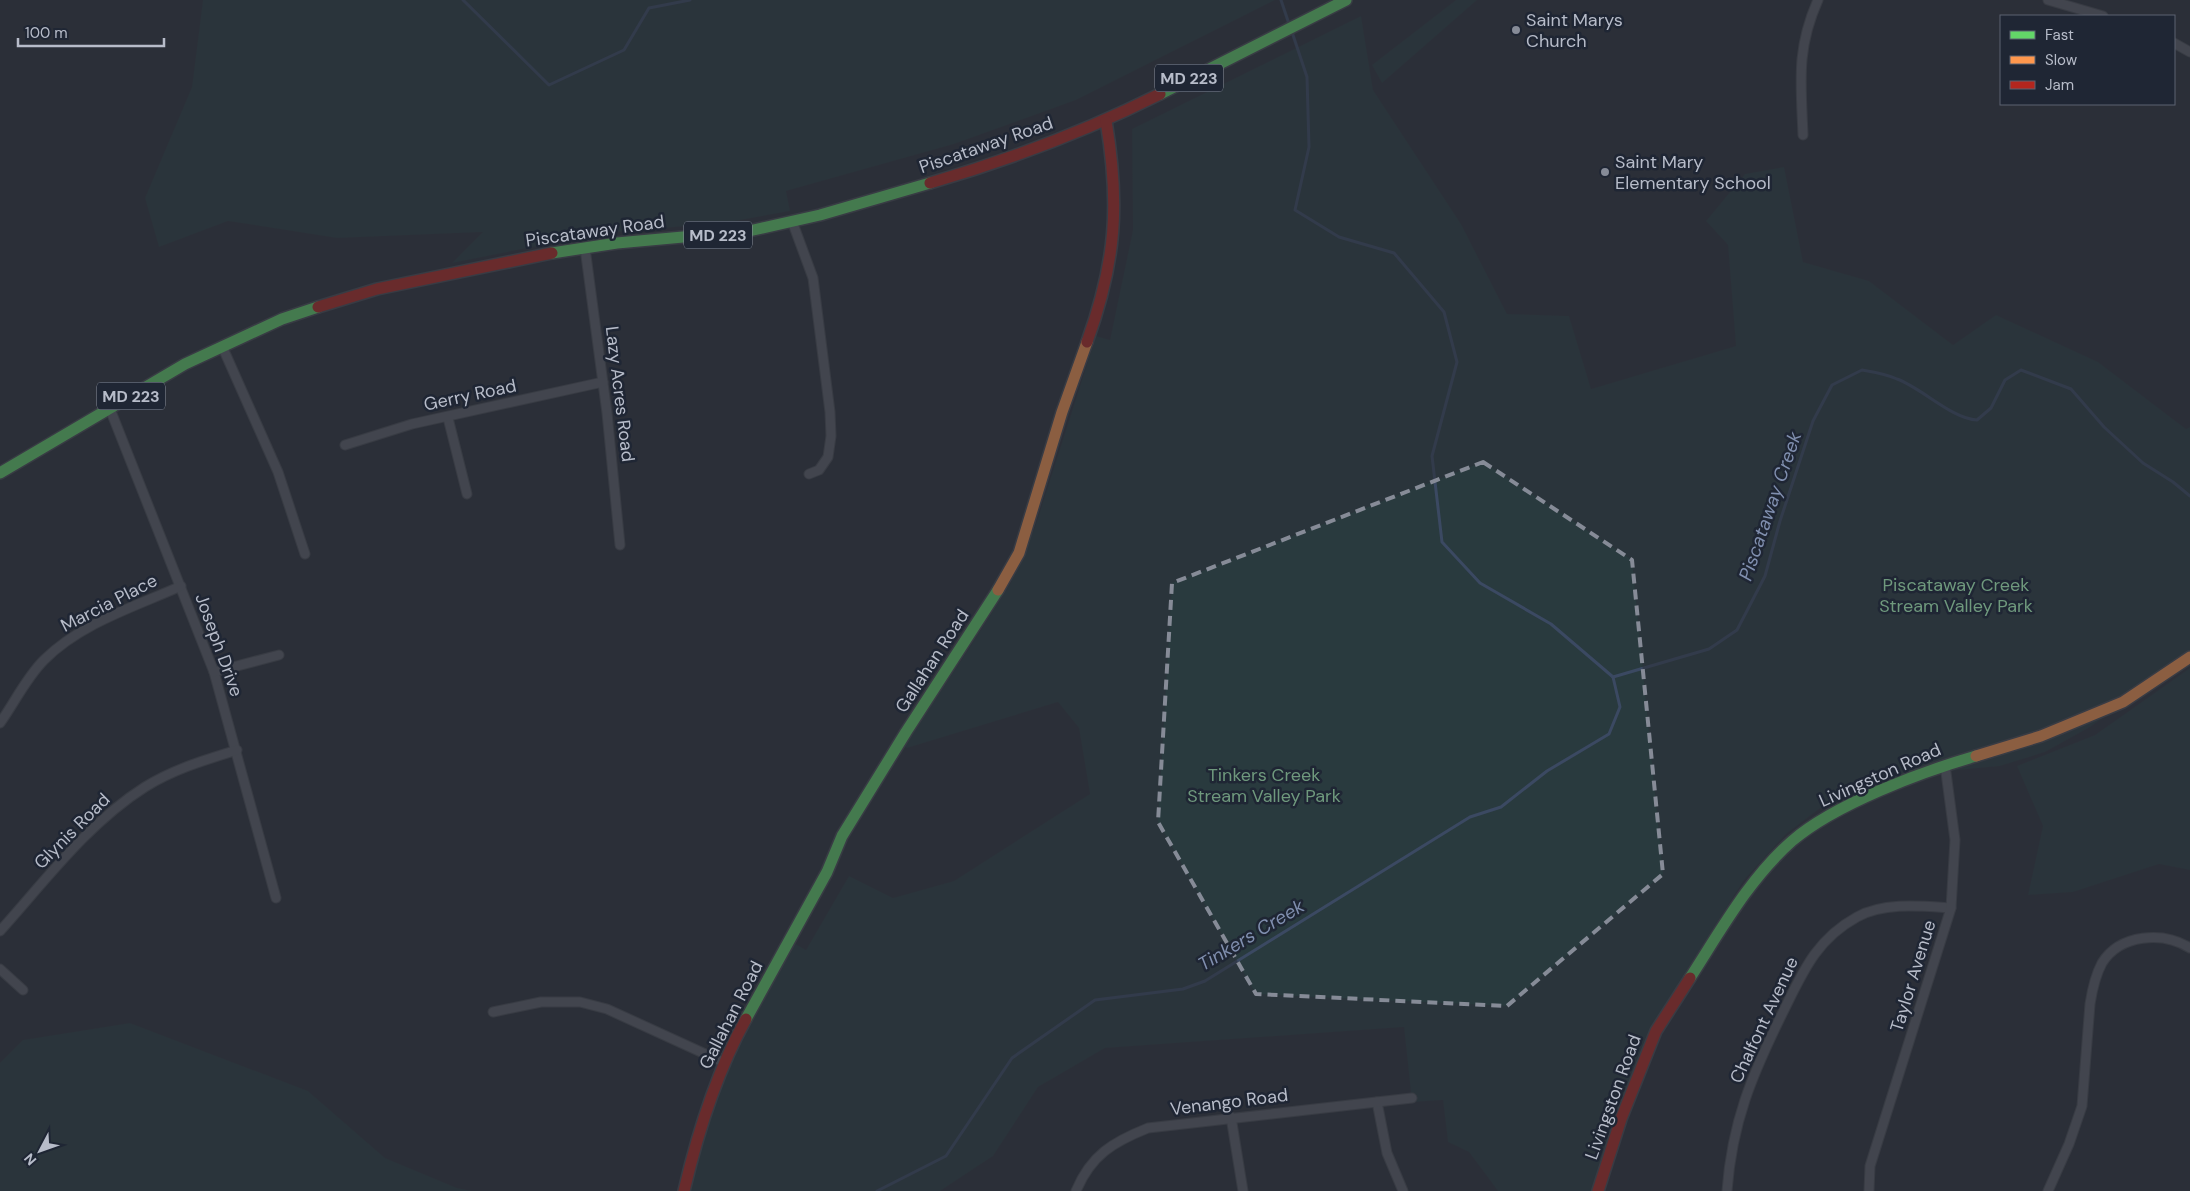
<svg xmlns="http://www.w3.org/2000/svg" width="2190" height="1191" font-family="'DM Sans',sans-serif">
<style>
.green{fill:#293a3e}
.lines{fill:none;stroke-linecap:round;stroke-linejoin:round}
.stream{stroke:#3b4962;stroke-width:3}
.street-casing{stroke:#484b52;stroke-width:11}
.fast-casing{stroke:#484b52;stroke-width:14}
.slow-casing{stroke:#484b52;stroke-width:14}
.jam-casing{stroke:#484b52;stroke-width:14}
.street{stroke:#5d6068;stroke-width:9}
.fast{stroke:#63d668;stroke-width:11}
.slow{stroke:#ff974d;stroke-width:11}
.jam{stroke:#b3261e;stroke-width:11}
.marked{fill:none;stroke:#868b97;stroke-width:4;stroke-dasharray:10 6;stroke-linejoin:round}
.poi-dot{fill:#868b97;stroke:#1f2634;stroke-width:2}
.labels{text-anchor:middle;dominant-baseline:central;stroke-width:5;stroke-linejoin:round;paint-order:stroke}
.shield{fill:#1f2634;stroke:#898f9c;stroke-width:1}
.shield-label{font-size:16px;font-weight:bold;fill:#b7bcc9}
.poi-label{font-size:18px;fill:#b7bcc9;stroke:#1f2634;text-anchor:start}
.street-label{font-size:18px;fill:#b7bcc9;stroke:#1f2634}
.park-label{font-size:18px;fill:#6f997d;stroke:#1f2634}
.water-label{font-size:19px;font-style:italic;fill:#808faf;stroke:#1f2634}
</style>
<rect width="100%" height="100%" fill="#2c3039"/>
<g class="green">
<polygon points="203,0 1275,0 1076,100 954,144 786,191 790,211 724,223 603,233 452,263 483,232 337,238 228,221 159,247 145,198 192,87"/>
<polygon points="1456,0 1477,0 1382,83 1372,65"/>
<polygon points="1361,16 1373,90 1461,224 1507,314 1569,316 1591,389 1736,346 1728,245 1706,221 1745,174 1784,167 1803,262 1869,281 1953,345 1996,315 2098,362 2186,429 2190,427 2190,656 2090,727 2045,752 2000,766 1905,775 1871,783 1827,803 1786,834 1744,880 1678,984 1594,1191 1498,1191 1469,1152 1448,1142 1443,1100 1412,1102 1404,1027 1105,1048 1038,1087 993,1156 940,1191 688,1191 707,1112 792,942 806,950 849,876 893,898 954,881 1090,794 1079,728 1058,702 907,748 903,746 966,653 1010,584 1035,527 1096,336 1110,340 1133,230 1132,129"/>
<polygon points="2190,668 2190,870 2159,864 2073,892 2028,895 2043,826 2017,766 2095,735"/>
<polygon points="130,1023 308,1091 385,1158 457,1188 472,1191 0,1191 0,1063 23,1040"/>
</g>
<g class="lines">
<g class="stream">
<polyline points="463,0 549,85 624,50 649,8 690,0"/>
<polyline points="1281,0 1289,24"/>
<polyline points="1292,32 1307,77 1309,147 1295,210 1339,237 1394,253 1444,312 1457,362 1432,456 1442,542 1480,583 1551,624 1613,677"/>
<path d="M1613 677 1709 649 1737 630 1765 576 1780 521 1813 421 1832 385 1862 370C1874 372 1886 374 1897 379 1922 388 1952 419 1977 420L1991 408 2005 380 2021 370 2071 389 2104 427 2143 463 2173 482 2190 496"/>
<polyline points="877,1191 946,1156 1012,1058 1095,1000 1183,989 1205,981 1470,817 1501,807 1547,771 1609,734 1620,707 1613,677"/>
</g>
<g class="street-casing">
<g id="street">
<polyline points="2048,0 2103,16"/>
<polyline points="2174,43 2190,52"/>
<path d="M1803 135C1801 83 1796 49 1818 0"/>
<polyline points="792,221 813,278 830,412 831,436 828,457 819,470 809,474"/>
<polyline points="585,248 607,413 620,545"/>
<polyline points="222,346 278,472 305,554"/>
<polyline points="110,409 214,672 276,898"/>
<polyline points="448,418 467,494"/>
<polyline points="345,445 412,424 603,382"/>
<polyline points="214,672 279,655"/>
<path d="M0 723C15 702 26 678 44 660 81 623 134 607 181 586"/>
<path d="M0 931C45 881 88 823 145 787 174 769 205 760 237 750"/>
<polyline points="0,969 23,990"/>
<polyline points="493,1012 541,1002 580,1002 607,1009 725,1063"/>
<polyline points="1377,1102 1387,1153 1403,1191"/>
<polyline points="1231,1117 1243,1191"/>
<path d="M1076 1191C1091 1155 1113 1142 1148 1128L1412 1098"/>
<path d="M1727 1191C1732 1122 1752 1075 1782 1014 1802 974 1815 940 1857 917 1884 902 1921 906 1951 908"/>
<polyline points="1869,1191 1870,1166 1951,908 1955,840 1945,765"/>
<path d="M2048 1191 2069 1144 2082 1106 2090 1004C2092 991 2095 976 2102 963 2120 934 2163 931 2190 948"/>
</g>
</g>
<g class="fast-casing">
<g id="fast">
<polyline points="1160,94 1346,0"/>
<polyline points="552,253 617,243 749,231 820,215 930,183"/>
<polyline points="0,473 185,364 282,319 318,307"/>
<path d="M1690 978C1721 930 1749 879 1792 841 1835 804 1921 772 1976 756"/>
<polyline points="746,1019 827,872 842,836 906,732 998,590"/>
</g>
</g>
<g class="slow-casing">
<g id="slow">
<polyline points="998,590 1019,553 1062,412 1087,342"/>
<polyline points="1976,756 2041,736 2123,702 2190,657"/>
</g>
</g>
<g class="jam-casing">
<g id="jam">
<path d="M930 183C1009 160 1086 131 1160 94"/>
<polyline points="318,307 377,289 552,253"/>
<path d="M1087 342C1116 262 1120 204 1106 121"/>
<path d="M684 1191C698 1131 716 1073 746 1019"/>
<polyline points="1598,1191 1621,1119 1656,1031 1690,978"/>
</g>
</g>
<use href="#street" class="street"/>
<use href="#fast" class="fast"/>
<use href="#slow" class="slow"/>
<use href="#jam" class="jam"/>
</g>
<path d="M0 0H2190V1191H0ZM1483 462 1632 560 1663 874 1507 1006 1256 994 1158 822 1172 583Z" fill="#2c3039" fill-opacity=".55" fill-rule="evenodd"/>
<path class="marked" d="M1483 462 1632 560 1663 874 1507 1006 1256 994 1158 822 1172 583Z"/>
<g class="poi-dot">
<circle cx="1516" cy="30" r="5"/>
<circle cx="1605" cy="172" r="5"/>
</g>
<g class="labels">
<g class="shield">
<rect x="1155" y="64.5" width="68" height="27" rx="4"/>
<rect x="684" y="221.5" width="68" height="27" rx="4"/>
<rect x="97" y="382.5" width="68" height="27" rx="4"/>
</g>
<g class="shield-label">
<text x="1189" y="78">MD 223</text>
<text x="718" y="235">MD 223</text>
<text x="131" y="396">MD 223</text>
</g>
<g class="poi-label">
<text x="1526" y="20">Saint Marys<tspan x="1526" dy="21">Church</tspan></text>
<text x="1615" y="162">Saint Mary<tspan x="1615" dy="21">Elementary School</tspan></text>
</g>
<g class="street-label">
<text transform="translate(986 145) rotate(-19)">Piscataway Road</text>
<text transform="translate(595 231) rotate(-8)">Piscataway Road</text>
<text transform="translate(620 394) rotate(83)">Lazy Acres Road</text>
<text transform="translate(470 395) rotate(-12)">Gerry Road</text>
<text transform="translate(109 603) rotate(-27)">Marcia Place</text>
<text transform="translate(219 645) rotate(70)">Joseph Drive</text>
<text transform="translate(932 661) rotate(-57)">Gallahan Road</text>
<text transform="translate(1880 775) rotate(-24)">Livingston Road</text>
<text transform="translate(72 831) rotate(-45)">Glynis Road</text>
<text transform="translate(1913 976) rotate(-73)">Taylor Avenue</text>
<text transform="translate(731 1015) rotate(-63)">Gallahan Road</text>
<text transform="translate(1764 1020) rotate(-65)">Chalfont Avenue</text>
<text transform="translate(1613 1097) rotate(-70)">Livingston Road</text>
<text transform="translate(1229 1102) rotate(-7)">Venango Road</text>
</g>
<g class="park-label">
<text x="1956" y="585">Piscataway Creek<tspan x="1956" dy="21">Stream Valley Park</tspan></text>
<text x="1264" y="775">Tinkers Creek<tspan x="1264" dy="21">Stream Valley Park</tspan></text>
</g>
<g class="water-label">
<text transform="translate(1770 506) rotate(-71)">Piscataway Creek</text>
<text transform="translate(1251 935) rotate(-31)">Tinkers Creek</text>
</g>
</g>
<rect x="2000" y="15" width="175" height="90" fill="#1f2634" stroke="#5c6270"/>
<rect x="2010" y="31" width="25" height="8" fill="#63d668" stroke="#5c6270"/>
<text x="2045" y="40" font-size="15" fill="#b7bcc9">Fast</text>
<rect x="2010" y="56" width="25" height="8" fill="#ff974d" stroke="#5c6270"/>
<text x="2045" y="65" font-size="15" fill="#b7bcc9">Slow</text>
<rect x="2010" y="81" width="25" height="8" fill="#b3261e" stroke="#5c6270"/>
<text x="2045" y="90" font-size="15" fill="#b7bcc9">Jam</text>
<g transform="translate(40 1151) rotate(229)" stroke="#1f2634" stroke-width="4" paint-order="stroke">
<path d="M0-4L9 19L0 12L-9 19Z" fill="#b7bcc9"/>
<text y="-8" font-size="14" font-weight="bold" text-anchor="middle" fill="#b7bcc9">N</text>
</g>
<path d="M18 38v8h146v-8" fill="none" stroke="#b7bcc9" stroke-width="2.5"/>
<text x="25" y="38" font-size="15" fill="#b7bcc9" stroke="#1f2634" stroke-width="4" paint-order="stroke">100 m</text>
</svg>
